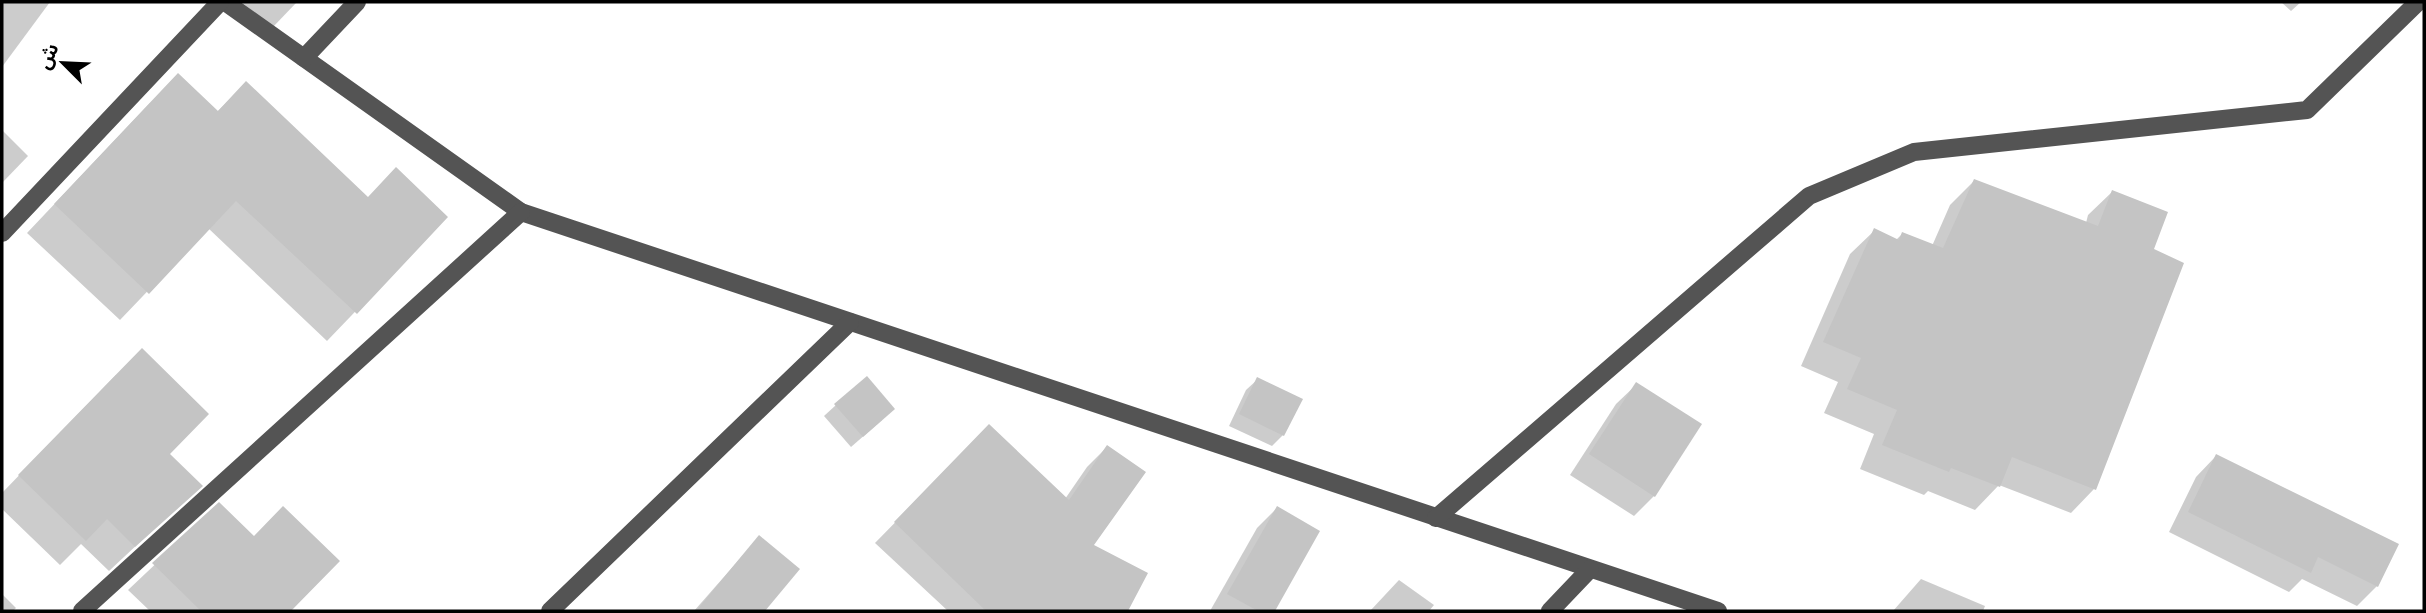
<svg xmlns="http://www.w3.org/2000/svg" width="2426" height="613" font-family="Poppins,'Noto Sans Arabic',sans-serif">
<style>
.shadow{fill:#0003}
.building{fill:#c4c4c4}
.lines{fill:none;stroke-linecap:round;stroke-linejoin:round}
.minor{stroke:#545454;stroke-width:18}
</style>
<rect width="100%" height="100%" fill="#fff"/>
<g class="shadow">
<polygon points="2,2 50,2 2,67"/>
<polygon points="241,2 297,2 273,27"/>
<polygon points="2281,2 2301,2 2291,11"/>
<polygon points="246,83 367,198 446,217 327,341 208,228 120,320 27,233 150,103 217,112"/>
<polygon points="2,130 28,156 2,183"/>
<polygon points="1974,181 2086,223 2088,215 2112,192 2152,250 2094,489 2071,513 1999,485 1975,510 1928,491 1924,495 1860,469 1874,434 1824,413 1838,382 1801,366 1850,254 1874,231 1896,240 1902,234 1932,246 1950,205"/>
<polygon points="116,375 168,454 200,486 109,571 81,544 60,565 2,509 2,493"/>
<polygon points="1258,379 1283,435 1272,446 1229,426 1246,390"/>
<polygon points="1637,384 1654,496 1634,516 1570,475 1616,404"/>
<polygon points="836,405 882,420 851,447 824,416"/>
<polygon points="969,447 1065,499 1087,467 1107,447 1091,546 1146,574 1126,611 948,611 875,543"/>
<polygon points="2216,456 2377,586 2357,606 2302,579 2289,592 2169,532 2196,477"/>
<polygon points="219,504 253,538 337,562 288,611 150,611 128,590"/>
<polygon points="1277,508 1318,531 1273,611 1210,611 1257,528"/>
<polygon points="759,537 798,569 763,611 694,611"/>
<polygon points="1921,579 1985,606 1983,611 1893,611"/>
<polygon points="1399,580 1434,605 1429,611 1370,611"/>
<polygon points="2,594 16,608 13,611 2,611"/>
</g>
<g class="building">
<polygon points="178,73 218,111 246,81 368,197 396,167 448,217 357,314 236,201 149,294 54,204"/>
<polygon points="1974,179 2098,226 2112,190 2168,212 2154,249 2184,263 2096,490 2012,457 2000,487 1951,468 1949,472 1882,445 1897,410 1847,389 1861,358 1823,342 1874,228 1899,240 1902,232 1943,248"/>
<polygon points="142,348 209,414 170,454 203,486 135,547 107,519 86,541 18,475"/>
<polygon points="867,376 895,409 863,437 834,404"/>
<polygon points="1257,377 1303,399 1284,436 1239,414"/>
<polygon points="1636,382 1702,424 1655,497 1589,454"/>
<polygon points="989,424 1069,500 1107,445 1146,472 1094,545 1148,573 1128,611 986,611 894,522"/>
<polygon points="2216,454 2399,544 2378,587 2318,557 2311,573 2188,512"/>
<polygon points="219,502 254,536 283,506 340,561 291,611 201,611 152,563"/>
<polygon points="1277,506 1320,531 1275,611 1258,611 1227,594"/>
<polygon points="759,535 800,569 765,611 696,611"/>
</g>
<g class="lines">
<g class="minor">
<polyline points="225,2 521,212 1718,611"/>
<polyline points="304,58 357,2"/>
<polyline points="2,233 220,2"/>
<polyline points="1436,518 1809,196 1914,152 2307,110 2418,2"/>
<polyline points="82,611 521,212"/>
<polyline points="550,611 850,322"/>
<polyline points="1550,611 1590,569"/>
</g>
</g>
<rect width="2426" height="613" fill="none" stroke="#000000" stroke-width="7"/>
<g transform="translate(63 63) rotate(294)" stroke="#ffffff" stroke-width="5" paint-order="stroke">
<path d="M0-5L12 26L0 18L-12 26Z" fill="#000000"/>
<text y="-10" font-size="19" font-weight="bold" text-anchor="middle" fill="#000000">ش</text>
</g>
</svg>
